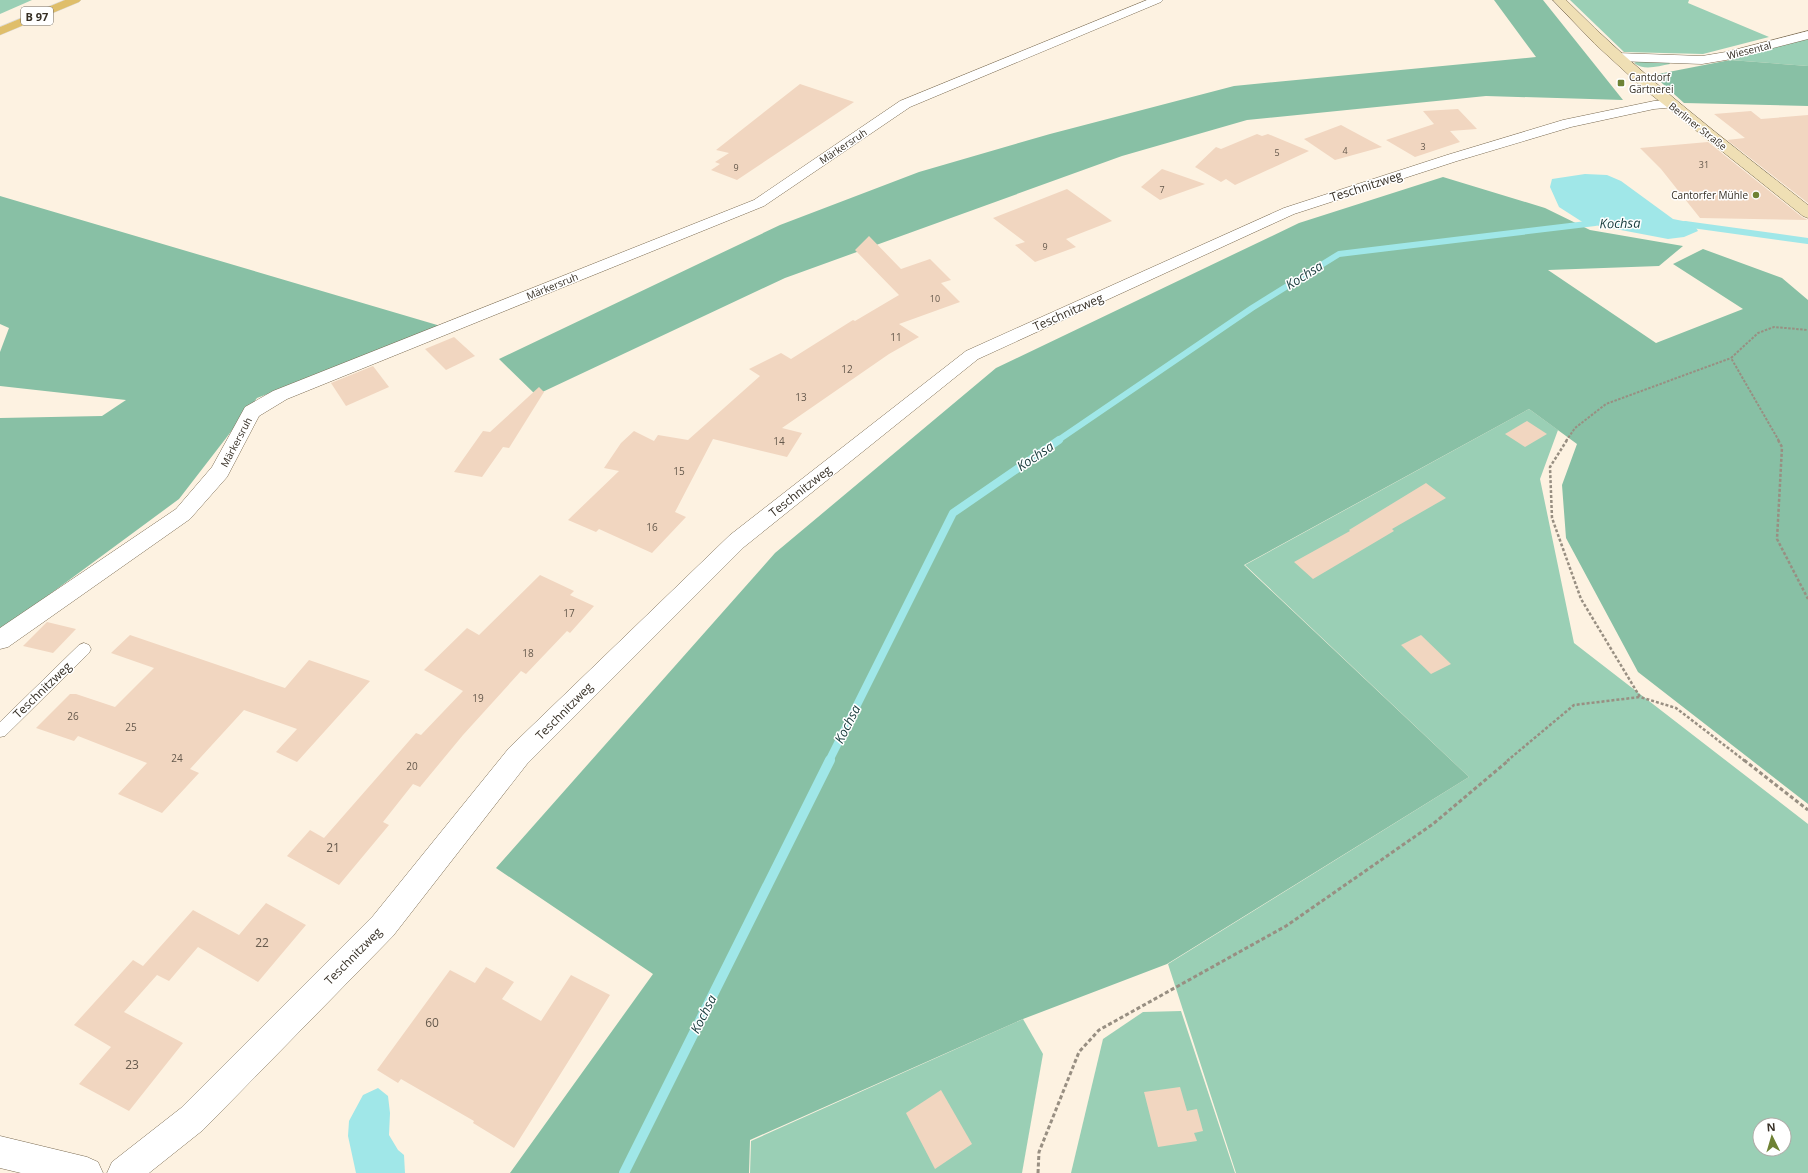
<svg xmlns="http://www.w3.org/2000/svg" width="1808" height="1173" font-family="'Open Sans',sans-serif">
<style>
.green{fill:#9acfb5;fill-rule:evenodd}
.forest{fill:#88c0a5}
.water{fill:#a0e7e8}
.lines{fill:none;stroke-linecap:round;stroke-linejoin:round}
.stream-far2{stroke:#a0e7e8;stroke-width:6}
.stream-far1{stroke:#a0e7e8;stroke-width:8}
.stream{stroke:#a0e7e8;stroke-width:10}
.building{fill:#f1d6c0}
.lane-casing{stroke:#7b6c53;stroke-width:1}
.street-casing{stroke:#7b6c53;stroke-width:1}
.secondary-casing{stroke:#7b6c53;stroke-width:1}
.primary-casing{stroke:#dbdad8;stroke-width:1}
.path-far2{stroke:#988f82;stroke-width:2;stroke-dasharray:2.5 1.5;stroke-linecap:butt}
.path-far1{stroke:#988f82;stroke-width:2.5;stroke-dasharray:3 2;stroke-linecap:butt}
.path{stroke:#988f82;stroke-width:3;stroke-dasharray:4 2.5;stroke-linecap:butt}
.lane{fill:#fff;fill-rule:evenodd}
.street{fill:#fff;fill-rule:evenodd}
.secondary{fill:#efdfb4;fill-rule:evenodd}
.primary{fill:#dfbe6a;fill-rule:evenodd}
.poi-dot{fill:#6e8234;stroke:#fff;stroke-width:1.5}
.labels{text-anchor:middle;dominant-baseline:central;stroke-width:3;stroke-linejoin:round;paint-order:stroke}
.far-number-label{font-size:9px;fill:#65594c}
.far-street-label{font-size:10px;fill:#362f25;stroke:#fff}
.far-poi-label{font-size:10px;fill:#362f25;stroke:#fff;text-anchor:start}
.number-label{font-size:10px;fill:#65594c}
.shield{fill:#fff;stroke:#726d66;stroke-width:1}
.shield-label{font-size:11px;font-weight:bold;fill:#362f25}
.street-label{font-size:12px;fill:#362f25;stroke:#fff}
.near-number-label{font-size:12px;fill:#65594c}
.water-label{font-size:13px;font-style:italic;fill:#173a3b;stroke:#fff}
</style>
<rect width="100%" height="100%" fill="#fdf2e1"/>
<g class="green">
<polygon points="0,0 32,0 0,14"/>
<polygon points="1570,0 1689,0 1688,3 1769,37 1703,54 1624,52"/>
<polygon points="1808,38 1808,66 1730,60"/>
<path d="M1668 61 1670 64C1658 66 1644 71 1634 63L1636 62Z"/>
<path d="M1529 409 1558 430 1540 479 1574 643 1808 824V1173H1236L1168 964 1469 777 1245 565ZM1760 1125H1784V1149H1760Z"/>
<polygon points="1181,1011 1235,1173 1071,1173 1103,1039 1143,1012"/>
<polygon points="1023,1019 1043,1054 1022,1173 750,1173 751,1141"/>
</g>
<g class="forest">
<polygon points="1494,0 1543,0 1623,100 1486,96 1247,120 1122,156 785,278 536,395 499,359 780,225 919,172 1050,134 1234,86 1536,57"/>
<polygon points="1730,60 1808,66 1808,106 1684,103 1653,75"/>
<polygon points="1443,177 1545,208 1590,230 1683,246 1659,266 1548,270 1656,343 1743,309 1673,264 1703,249 1782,278 1808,300 1808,804 1638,672 1566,538 1562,485 1577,444 1529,409 1244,565 1469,777 1167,964 1023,1019 750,1140 749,1173 510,1173 653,974 496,868 775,553 996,368 1299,223"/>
<polygon points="0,196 444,327 257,398 179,499 0,631 0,418 102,416 126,400 0,386 0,352 9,328 0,324"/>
</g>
<g class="water">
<polygon points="1585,174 1607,175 1621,181 1673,219 1693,223 1698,231 1684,237 1668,239 1584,223 1559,207 1550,187 1552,179"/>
<polygon points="378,1088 388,1096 390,1113 389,1135 398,1150 404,1155 405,1173 356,1173 348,1136 349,1121 363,1095"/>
</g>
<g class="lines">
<g class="stream-far2">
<polyline points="1685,224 1808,241"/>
<polyline points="1057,441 1252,308 1339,254 1595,223"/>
</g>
<polyline class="stream-far1" points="829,761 953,513 1059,440"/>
<polyline class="stream" points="624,1173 830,760"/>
</g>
<g class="building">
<polygon points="800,84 854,102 737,180 711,170 720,164 715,162 729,153 716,150"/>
<polygon points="1458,109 1477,129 1450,131 1460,142 1415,157 1386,140 1434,124 1423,111"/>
<polygon points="1751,111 1761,119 1808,115 1808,203 1727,140 1745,138 1714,114"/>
<polygon points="1341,125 1382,147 1335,160 1304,139"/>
<polygon points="1257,134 1262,136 1268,134 1309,151 1235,185 1226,179 1221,182 1195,167 1216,147 1221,149"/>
<polygon points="1708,142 1802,217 1808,220 1700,218 1661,169 1640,148"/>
<polygon points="1162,169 1205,184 1160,200 1141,187"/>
<polygon points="1067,189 1112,221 1066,239 1076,247 1035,262 1015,245 1025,242 993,218"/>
<polygon points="869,236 901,269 930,259 951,280 941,283 960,302 899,324 919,337 889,354 782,428 802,433 787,457 713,439 675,512 686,517 652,553 599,529 596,532 568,520 619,471 604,468 621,443 634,431 654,441 658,435 688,440 760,376 749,369 781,353 791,359 853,320 855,321 899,295 855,250"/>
<polygon points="454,337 475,356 446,370 425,349"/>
<polygon points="373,366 389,387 346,406 331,383"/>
<polygon points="539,387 544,392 509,448 503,447 482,477 454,472 483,431 490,432"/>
<polygon points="1527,421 1547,434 1525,447 1505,434"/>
<polygon points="1426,483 1446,498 1392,529 1394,531 1313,579 1294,562 1350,531 1349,530"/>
<polygon points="540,575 574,591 570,595 594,606 570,633 567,631 526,674 521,671 463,735 420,787 413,784 383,822 389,825 339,885 287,856 310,830 324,838 416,733 421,735 463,691 424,670 467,628 479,635"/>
<polygon points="47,622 76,629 53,653 23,646"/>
<polygon points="130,635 285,688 309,660 370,681 297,762 276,752 297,729 244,710 190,769 199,773 162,813 118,794 147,763 78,736 74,741 36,728 70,694 76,694 115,707 154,668 111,653"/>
<polygon points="1421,635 1451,664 1431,674 1401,645"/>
<polygon points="266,903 306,925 258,982 198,947 169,981 157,975 124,1012 183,1043 129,1111 79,1084 111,1047 74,1025 133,960 143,966 193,910 239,935"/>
<polygon points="486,967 514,982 502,999 541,1021 571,975 610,995 514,1148 473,1123 474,1121 401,1079 398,1083 377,1070 450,970 475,983"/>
<polygon points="1180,1087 1187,1111 1197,1109 1203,1131 1194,1133 1197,1141 1158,1147 1144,1092"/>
<polygon points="941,1090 972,1144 935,1169 906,1113"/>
</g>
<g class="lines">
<g class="lane-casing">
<polygon id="lane" points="84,643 89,645 91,649 89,653 5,736 0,737 0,722 79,645"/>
</g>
<g class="street-casing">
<g id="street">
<polygon points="1147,0 1163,0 1161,2 910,107 764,206 287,399 259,416 227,477 190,519 8,647 0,649 0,628 176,509 212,467 245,407 273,391 754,200 900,101"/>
<polygon points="1808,31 1808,39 1726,60 1702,64 1617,61 1613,60 1611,57 1613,54 1617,53 1702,56 1726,52"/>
<polygon points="1671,100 1676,101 1678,104 1676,107 1654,109 1571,127 1457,161 1294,214 978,359 744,547 527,764 393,936 203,1130 149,1173 107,1173 112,1162 181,1108 373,916 509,748 730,535 966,351 1284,208 1447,155 1563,120 1654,101"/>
<polygon points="0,1136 87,1157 98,1162 103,1173 21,1173 0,1168"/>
</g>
</g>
<g class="secondary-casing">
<path id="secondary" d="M1553 0H1566C1641 76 1724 139 1808 205V218L1803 216 1643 88 1595 44Z"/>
</g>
<g class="primary-casing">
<polygon id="primary" points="65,0 81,0 79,2 0,35 0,27"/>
</g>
<g class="path-far2">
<polyline points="1566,441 1575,428 1606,404 1731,358"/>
<polyline points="1779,441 1731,358 1758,333 1774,327 1808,330"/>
</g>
<g class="path-far1">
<polyline points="1567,440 1550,467 1552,518 1581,599 1640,697 1676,708 1745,761"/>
<polyline points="1778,440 1782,447 1777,539 1808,599"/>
<polyline points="1507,761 1574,705 1640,697"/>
</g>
<g class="path">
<polyline points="1744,760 1808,810"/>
<polyline points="1038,1173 1039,1152 1079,1052 1099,1030 1286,926 1433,824 1509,760"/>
</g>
<use href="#lane" class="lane"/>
<use href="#street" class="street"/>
<use href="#secondary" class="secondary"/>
<use href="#primary" class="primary"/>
</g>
<g class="poi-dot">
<rect x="1617" y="79" width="8" height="8" rx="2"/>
<circle cx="1756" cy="195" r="4"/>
</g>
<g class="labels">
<g class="far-number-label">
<text x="1423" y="146">3</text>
<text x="1345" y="150">4</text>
<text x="1277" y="152">5</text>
<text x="1704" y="164">31</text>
<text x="736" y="167">9</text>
<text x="1162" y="189">7</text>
<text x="1045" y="246">9</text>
<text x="935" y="298">10</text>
</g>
<g class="far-street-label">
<text transform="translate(1749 50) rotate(-14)">Wiesental</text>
<text transform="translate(1698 126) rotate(38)">Berliner Straße</text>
<text transform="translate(843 146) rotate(-34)">Märkersruh</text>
<text transform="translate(552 286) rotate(-22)">Märkersruh</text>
<text transform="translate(236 442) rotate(-62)">Märkersruh</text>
</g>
<g class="far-poi-label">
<text x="1629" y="77">Cantdorf<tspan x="1629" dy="12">Gärtnerei</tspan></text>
<text x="1748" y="195" text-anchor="end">Cantorfer Mühle</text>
</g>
<g class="number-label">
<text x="896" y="337">11</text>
<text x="847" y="369">12</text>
<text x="801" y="397">13</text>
<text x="779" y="441">14</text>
<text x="679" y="471">15</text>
<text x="652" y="527">16</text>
<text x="569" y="613">17</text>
<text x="528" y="653">18</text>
<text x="478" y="698">19</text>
<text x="73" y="716">26</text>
<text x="131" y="727">25</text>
<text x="177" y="758">24</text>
<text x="412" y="766">20</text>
</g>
<rect class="shield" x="21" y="7" width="32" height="18" rx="3"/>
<g class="shield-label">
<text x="37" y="16">B 97</text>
</g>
<g class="street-label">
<text transform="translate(1366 186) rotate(-18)">Teschnitzweg</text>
<text transform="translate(1068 312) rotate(-24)">Teschnitzweg</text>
<text transform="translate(800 491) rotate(-38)">Teschnitzweg</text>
<text transform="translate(42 690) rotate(-44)">Teschnitzweg</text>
<text transform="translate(564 711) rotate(-45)">Teschnitzweg</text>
<text transform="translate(353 956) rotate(-45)">Teschnitzweg</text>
</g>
<g class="near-number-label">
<text x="333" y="847">21</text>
<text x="262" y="942">22</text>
<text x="432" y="1022">60</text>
<text x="132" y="1064">23</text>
</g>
<g class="water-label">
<text transform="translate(1620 223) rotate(-1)">Kochsa</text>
<text transform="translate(1304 275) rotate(-32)">Kochsa</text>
<text transform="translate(1035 456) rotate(-34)">Kochsa</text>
<text transform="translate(847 724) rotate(-63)">Kochsa</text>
<text transform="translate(703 1014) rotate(-63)">Kochsa</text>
</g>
</g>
<g transform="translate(1772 1137) rotate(355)"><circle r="19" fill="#ffffff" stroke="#afaca8"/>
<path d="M0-3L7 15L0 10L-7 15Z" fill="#6e8234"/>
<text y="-6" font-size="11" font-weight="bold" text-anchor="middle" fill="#362f25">N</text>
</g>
</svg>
